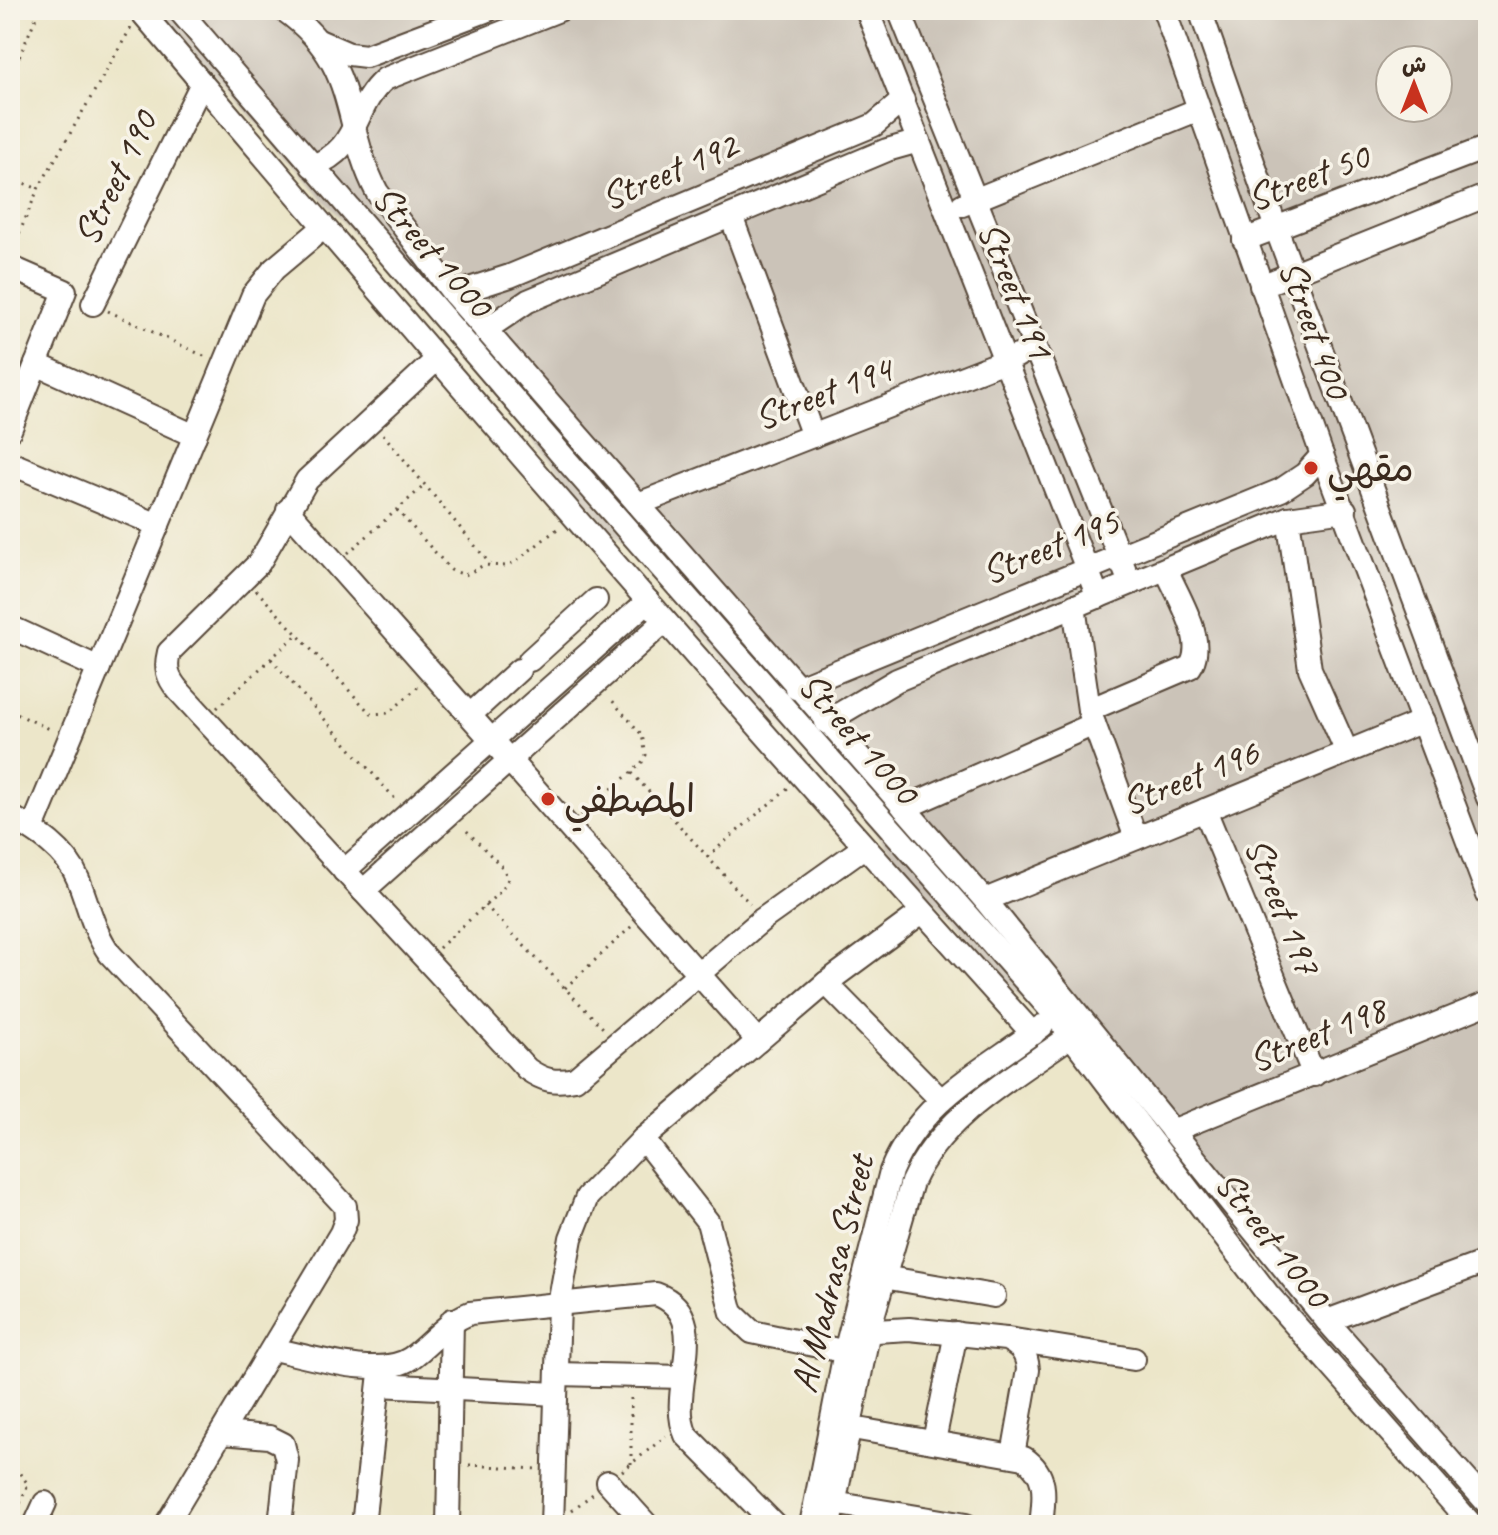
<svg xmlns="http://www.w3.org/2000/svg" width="1498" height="1535" font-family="Caveat,'Playpen Sans Arabic',sans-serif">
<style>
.industrial{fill:#cbc3b8;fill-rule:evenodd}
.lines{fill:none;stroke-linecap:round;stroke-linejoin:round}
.minor-casing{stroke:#564638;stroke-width:26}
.path{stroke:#564638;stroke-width:3;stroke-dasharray:2 6;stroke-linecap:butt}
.minor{stroke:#fff;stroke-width:22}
.poi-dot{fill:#c8321e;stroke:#f7f3e8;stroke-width:3}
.labels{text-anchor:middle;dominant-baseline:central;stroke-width:7;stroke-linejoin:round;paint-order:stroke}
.street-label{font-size:38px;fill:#3b2a1e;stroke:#f7f3e8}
.poi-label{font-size:38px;fill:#3b2a1e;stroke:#f7f3e8;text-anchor:start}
</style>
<rect width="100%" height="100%" fill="#f7f3e8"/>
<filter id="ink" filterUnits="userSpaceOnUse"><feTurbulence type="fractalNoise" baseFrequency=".0125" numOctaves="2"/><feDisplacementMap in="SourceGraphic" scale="16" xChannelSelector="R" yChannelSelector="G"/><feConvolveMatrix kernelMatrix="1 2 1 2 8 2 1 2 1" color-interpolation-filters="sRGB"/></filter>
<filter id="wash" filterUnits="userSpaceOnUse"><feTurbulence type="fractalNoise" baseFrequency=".006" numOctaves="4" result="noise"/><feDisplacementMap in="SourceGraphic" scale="32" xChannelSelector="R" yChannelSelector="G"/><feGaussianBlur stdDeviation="1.8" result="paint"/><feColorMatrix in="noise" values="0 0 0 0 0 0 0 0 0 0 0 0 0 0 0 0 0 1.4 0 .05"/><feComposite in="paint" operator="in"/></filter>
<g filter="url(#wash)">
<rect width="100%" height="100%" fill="#ece6c9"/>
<path class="industrial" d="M158 10H1488V1525L936 903ZM1390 60H1438V108H1390Z"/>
</g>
<g filter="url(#ink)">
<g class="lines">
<g class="minor-casing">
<g id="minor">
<path d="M140 10C432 356 729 698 1033 1034"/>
<polyline points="179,10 567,461 1056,1016 1267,1293 1472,1525"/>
<path d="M284 10C361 65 340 121 377 192L454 294 985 900 1327 1321 1488 1504"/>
<polyline points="867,10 1098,597"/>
<polyline points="899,10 1130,583"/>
<polyline points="1164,10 1322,455 1488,895"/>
<polyline points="1200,10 1276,228 1488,798"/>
<polyline points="319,41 349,54 366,56 488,10"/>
<path d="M312 166C361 149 351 108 385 79L559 10"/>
<polyline points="962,205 1197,110"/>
<polyline points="731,216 813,436"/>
<polyline points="1244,240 1488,147"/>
<polyline points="10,267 65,291 10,430"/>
<polyline points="1261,286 1488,195"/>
<polyline points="454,294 510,276 874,125 903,100"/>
<polyline points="93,304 202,83"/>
<polyline points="485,330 528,301 887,150 919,141"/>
<path d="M436 360 307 480 259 563 169 652C165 668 167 677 178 690L527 1069C544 1081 555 1083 575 1079L763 919 864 847"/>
<polyline points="36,364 195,436"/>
<polyline points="10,463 158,525"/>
<polyline points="638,504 1017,356"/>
<polyline points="288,510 758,1041"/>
<polyline points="1288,518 1310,669 1347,752"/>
<polyline points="1074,606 1089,710 1136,838"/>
<polyline points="10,627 99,668"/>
<polyline points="530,660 596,600"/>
<polyline points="796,688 1281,490 1305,474 1322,455"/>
<path d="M1089 710 1190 667C1208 641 1177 596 1166 569"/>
<polyline points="470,715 519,670"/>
<polyline points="826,722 897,680 1288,518 1345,510"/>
<polyline points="904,808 1094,724"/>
<polyline points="1205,810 1314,1075"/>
<path d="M10 816C37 832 66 849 78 879 89 906 93 931 110 954L345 1206 346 1220 341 1233 166 1525"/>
<polyline points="32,829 253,295 274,269 324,227"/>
<polyline points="344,871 648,601"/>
<polyline points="363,891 665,621"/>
<polyline points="985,900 1423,721"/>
<polyline points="826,983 940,1099"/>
<polyline points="1172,1131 1488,1003"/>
<polyline points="643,1139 708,1222 732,1313 752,1332 857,1354"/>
<polyline points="883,1277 994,1296"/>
<polyline points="1327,1321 1488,1261"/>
<path d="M859 1332 909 1329 1006 1339C1021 1346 1027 1354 1028 1370L1013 1455"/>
<polyline points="1008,1339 1134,1359"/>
<path d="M272 1349C309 1356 379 1380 411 1358 432 1343 445 1323 470 1313L656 1294C717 1316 665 1390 686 1435L775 1525"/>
<polyline points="557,1374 683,1377"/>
<polyline points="379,1385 556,1394"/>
<path d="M835 1425 1024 1458C1049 1475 1044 1498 1041 1525"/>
<polyline points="222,1433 269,1437 283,1444 287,1460 280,1525"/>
<polyline points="934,1441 956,1333"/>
<polyline points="608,1482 647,1525"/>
<polyline points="821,1501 966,1525"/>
<polyline points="35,1525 45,1503"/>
<polyline points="363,1525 380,1373"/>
<polyline points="448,1525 452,1320"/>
<polyline points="552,1525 559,1305 571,1238 587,1197 643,1139 826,983 922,912"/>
<path d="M811 1525 845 1352 891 1171C922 1098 982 1072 1042 1026"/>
<path d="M830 1525 869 1330 912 1182C943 1114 1013 1078 1072 1035"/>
</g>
</g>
<g class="path">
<polyline points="10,79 39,10"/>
<polyline points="10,177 38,189"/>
<polyline points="13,248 38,189 132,26"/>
<polyline points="108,311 206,357"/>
<polyline points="383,434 490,564"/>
<polyline points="397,510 451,570 465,575 484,565 506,566 515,562 561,526"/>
<polyline points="348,553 425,485"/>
<polyline points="256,590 371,714 389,713 419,686"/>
<polyline points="271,659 397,801"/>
<polyline points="217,708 297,635"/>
<polyline points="10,711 52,730"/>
<polyline points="632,773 750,904"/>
<polyline points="581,815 641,764 646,755 642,735 609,697"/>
<polyline points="707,857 789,787"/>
<polyline points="485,905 604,1029"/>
<polyline points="439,948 503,889 508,879 503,868 463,827"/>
<polyline points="565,988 632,926"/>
<polyline points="10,1461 28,1484 11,1525"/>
<polyline points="631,1464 631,1392"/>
<polyline points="469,1465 537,1469"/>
<polyline points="622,1471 666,1436"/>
<polyline points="572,1510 594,1493"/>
</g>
<use href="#minor" class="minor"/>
</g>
</g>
<g class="poi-dot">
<circle cx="1311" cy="468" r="8"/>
<circle cx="548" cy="799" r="8"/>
</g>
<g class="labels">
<g class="street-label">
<text transform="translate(669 171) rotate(-23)">Street 192</text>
<text transform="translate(1308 177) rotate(-21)">Street 50</text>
<text transform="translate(115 178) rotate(-64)">Street 190</text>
<text transform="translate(433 251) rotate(49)">Street 1000</text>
<text transform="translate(1016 290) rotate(68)">Street 191</text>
<text transform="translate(1315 329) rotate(70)">Street 400</text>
<text transform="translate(823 393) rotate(-21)">Street 194</text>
<text transform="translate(1050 546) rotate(-22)">Street 195</text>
<text transform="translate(859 738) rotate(49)">Street 1000</text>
<text transform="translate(1190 777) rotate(-22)">Street 196</text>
<text transform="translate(1283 906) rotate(68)">Street 197</text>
<text transform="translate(1317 1034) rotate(-22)">Street 198</text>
<text transform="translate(1273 1239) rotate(52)">Street 1000</text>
<text transform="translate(832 1274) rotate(-76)">Al Madrasa Street</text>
</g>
<g class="poi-label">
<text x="1327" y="468">مقهي</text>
<text x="564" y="799">المصطفي</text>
</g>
</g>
<rect width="1498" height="1535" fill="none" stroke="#f7f3e8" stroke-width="40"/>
<g transform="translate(1414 84)"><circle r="38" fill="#f7f3e8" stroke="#aca397" stroke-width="2"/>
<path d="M0-6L14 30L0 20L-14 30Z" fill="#c8321e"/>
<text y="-12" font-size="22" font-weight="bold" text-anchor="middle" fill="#3b2a1e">ش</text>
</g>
</svg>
